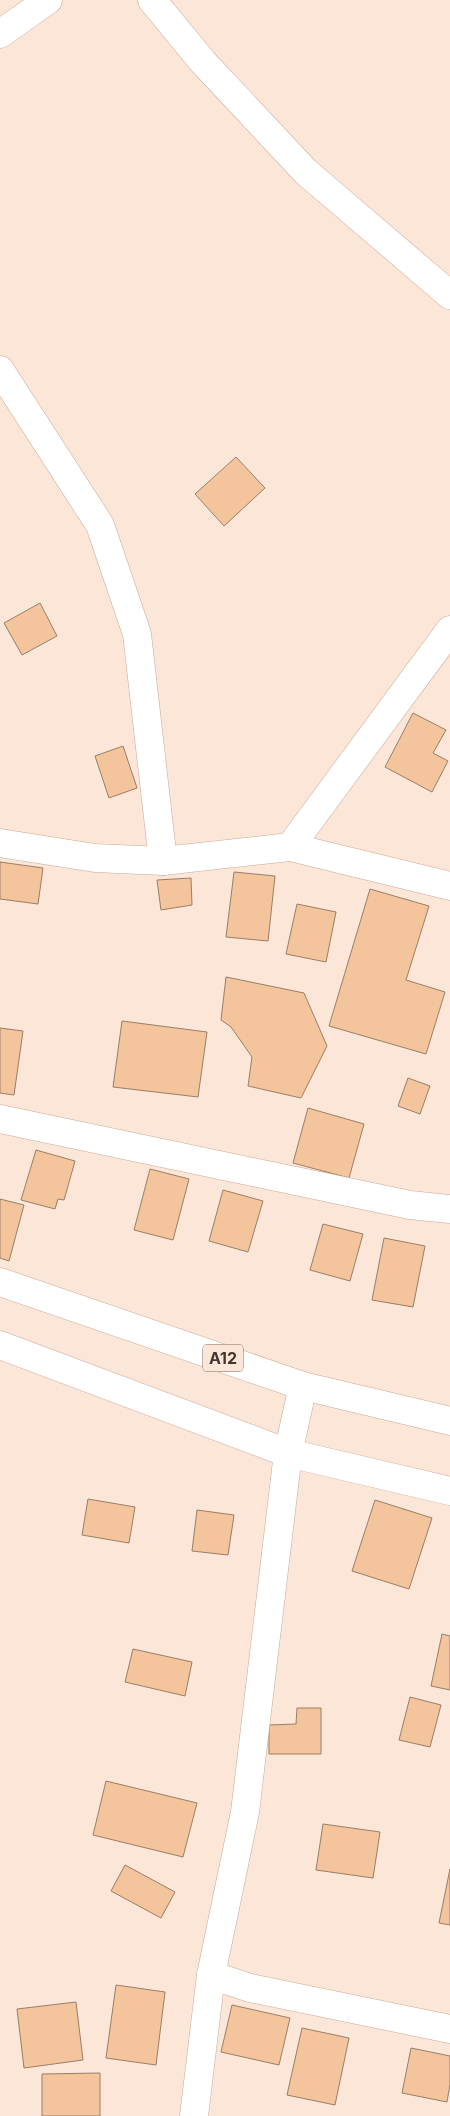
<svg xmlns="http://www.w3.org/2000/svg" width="450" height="2116" font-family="Inter,sans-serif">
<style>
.building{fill:#f4c59c;stroke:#9a7e66}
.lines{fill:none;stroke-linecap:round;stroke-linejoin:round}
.street-casing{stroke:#cba994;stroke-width:29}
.highway-casing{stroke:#cba994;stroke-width:29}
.street{stroke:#fff;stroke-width:28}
.highway{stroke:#fff;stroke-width:28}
.labels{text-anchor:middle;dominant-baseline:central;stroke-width:5;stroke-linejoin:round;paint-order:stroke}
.shield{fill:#fbe6d8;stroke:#7a6b60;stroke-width:1}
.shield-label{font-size:16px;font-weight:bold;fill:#43362d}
</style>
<rect width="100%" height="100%" fill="#fbe6d8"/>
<g class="building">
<polygon points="236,457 265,488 224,526 195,494"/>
<polygon points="40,603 57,636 22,655 4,623"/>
<polygon points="413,713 446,730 433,753 448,761 432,792 385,767"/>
<polygon points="123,746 137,788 109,798 95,756"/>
<polygon points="0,862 43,868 38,904 0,899"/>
<polygon points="234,872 275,876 268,941 226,937"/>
<polygon points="191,878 192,905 161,910 157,880"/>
<polygon points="370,889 429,906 406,980 445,992 426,1054 329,1026"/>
<polygon points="297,904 336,912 326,962 286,954"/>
<polygon points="226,977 304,993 327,1046 301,1098 248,1086 252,1057 231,1027 221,1020"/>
<polygon points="122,1021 207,1032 198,1097 113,1087"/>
<polygon points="0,1028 23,1031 14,1095 0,1093"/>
<polygon points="408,1078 430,1086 420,1114 398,1106"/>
<polygon points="308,1108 364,1124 349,1178 293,1163"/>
<polygon points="36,1150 75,1161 64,1200 58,1199 55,1209 21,1200"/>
<polygon points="150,1169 189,1179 173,1240 134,1230"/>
<polygon points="223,1190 263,1201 248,1252 209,1241"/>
<polygon points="0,1199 24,1205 9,1261 0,1258"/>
<polygon points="323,1224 363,1234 350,1281 310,1270"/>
<polygon points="384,1238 425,1246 413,1307 372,1300"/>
<polygon points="88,1499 135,1507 129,1543 82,1535"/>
<polygon points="375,1500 432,1518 409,1589 352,1571"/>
<polygon points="197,1510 234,1515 228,1555 192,1551"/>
<polygon points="442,1634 450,1636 450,1690 431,1686"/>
<polygon points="133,1649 192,1662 185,1696 125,1682"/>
<polygon points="410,1697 441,1705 430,1747 399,1740"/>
<polygon points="297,1708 321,1708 321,1754 269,1754 269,1725 296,1724"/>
<polygon points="106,1781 197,1803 183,1857 93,1835"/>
<polygon points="323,1824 380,1832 373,1878 316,1870"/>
<polygon points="125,1865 175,1892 161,1918 111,1891"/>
<polygon points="450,1869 450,1925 439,1923"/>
<polygon points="116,1985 165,1992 156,2065 106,2058"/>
<polygon points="76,2002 83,2060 24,2068 17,2009"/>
<polygon points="232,2005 290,2018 279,2065 221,2052"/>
<polygon points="302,2028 349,2038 335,2105 287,2095"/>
<polygon points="411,2048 450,2056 450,2084 447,2102 402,2093"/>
<polygon points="100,2073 100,2116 42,2116 42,2074"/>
</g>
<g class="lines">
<g class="street-casing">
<g id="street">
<polyline points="152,0 203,62 306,172 450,295"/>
<polyline points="0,370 100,525 137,634 163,861"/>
<polyline points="0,843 95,858 163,861 290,847 450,886"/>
<polyline points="290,847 450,630"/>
<polyline points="0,1119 410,1205 450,1209"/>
<polyline points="0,1345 288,1453 450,1491"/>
<polyline points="211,1975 250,1988 450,2029"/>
<polyline points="194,2116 211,1975 245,1812 288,1453 303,1386"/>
</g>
</g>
<g class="highway-casing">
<g id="highway">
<polyline points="0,34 48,0"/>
<polyline points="0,1282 303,1386 450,1421"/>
</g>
</g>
<use href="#street" class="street"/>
<use href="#highway" class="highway"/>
</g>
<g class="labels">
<rect class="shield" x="203" y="1344.5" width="40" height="27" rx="4"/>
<g class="shield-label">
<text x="223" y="1358">A12</text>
</g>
</g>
</svg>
